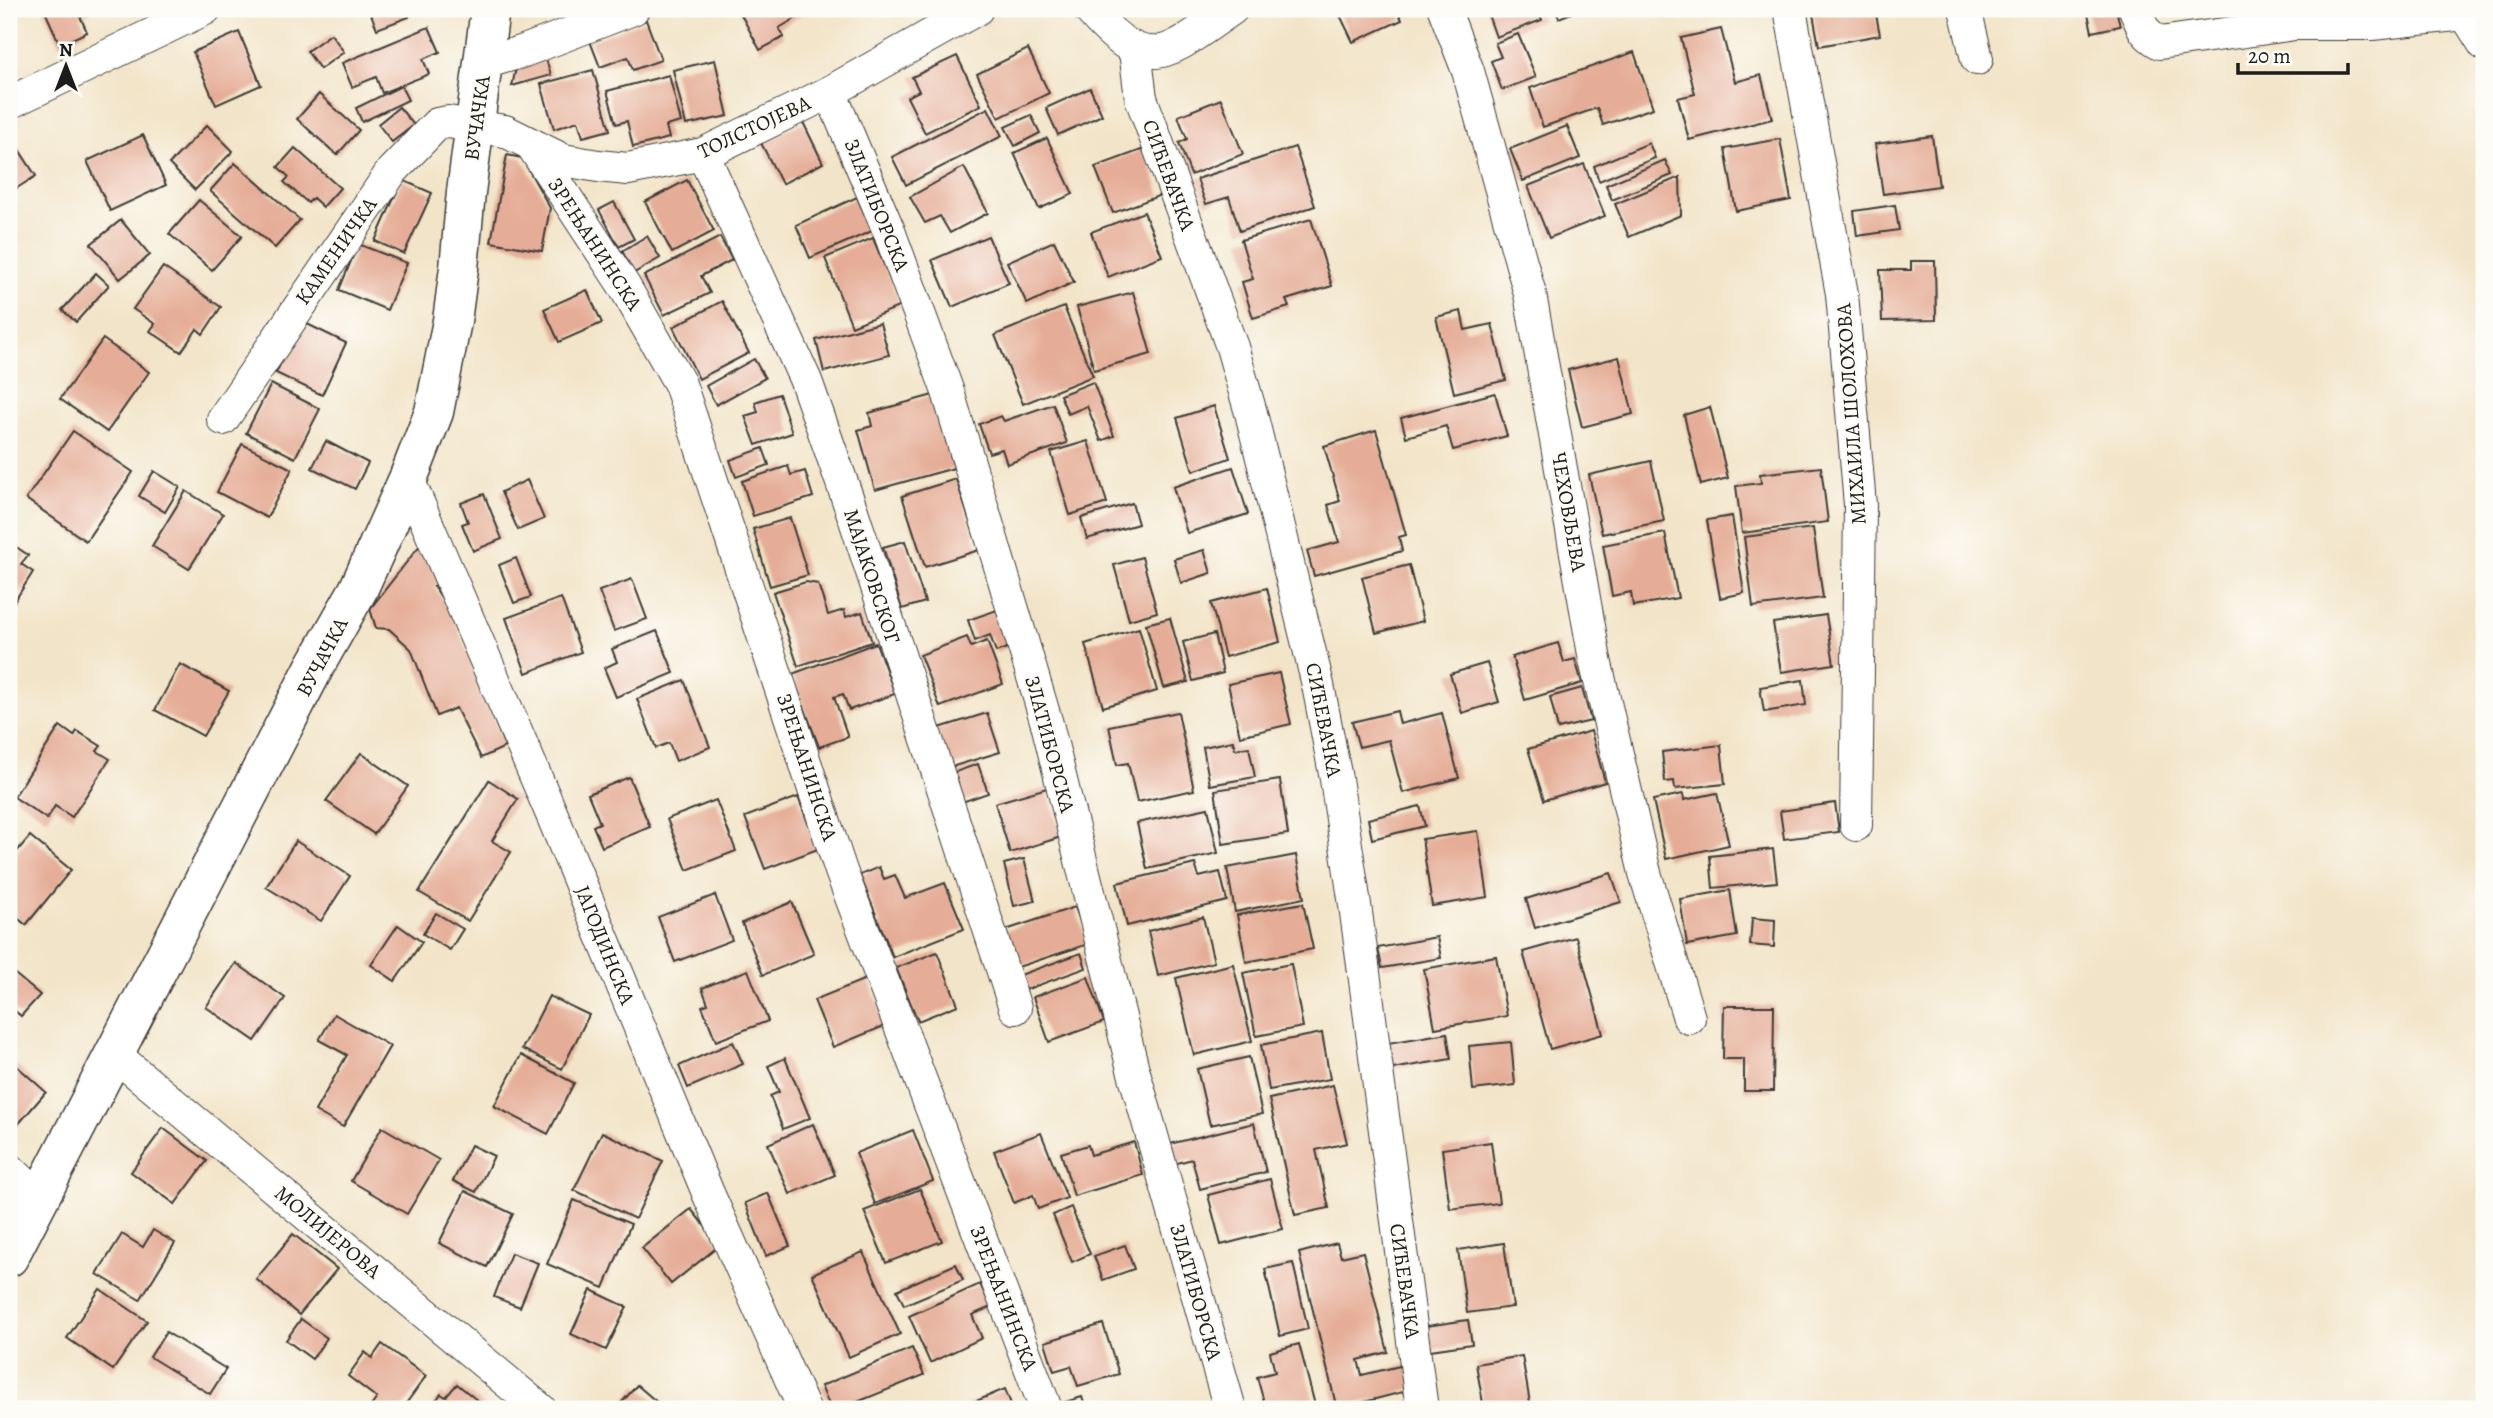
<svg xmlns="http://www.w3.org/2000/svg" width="2493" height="1418" font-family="Alegreya,serif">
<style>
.building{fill:#e5ad97}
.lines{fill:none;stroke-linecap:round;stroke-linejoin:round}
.minor-casing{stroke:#3c3a36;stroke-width:34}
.tertiary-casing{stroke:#3c3a36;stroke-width:41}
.minor{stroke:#fff;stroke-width:32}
.tertiary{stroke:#fff;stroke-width:38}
.labels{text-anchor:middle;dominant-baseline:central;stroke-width:5;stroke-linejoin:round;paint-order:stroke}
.street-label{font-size:21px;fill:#1c1c1c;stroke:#fdfcf7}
</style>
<rect width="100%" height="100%" fill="#fdfcf7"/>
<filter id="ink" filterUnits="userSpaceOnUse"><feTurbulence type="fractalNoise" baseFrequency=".0143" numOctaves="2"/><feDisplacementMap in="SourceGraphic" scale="14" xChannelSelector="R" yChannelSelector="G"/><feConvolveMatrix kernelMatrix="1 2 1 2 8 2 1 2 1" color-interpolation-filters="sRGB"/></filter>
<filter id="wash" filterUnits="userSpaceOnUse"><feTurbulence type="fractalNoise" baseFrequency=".00686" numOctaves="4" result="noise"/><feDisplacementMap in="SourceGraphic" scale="28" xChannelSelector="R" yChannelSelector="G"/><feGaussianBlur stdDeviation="1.57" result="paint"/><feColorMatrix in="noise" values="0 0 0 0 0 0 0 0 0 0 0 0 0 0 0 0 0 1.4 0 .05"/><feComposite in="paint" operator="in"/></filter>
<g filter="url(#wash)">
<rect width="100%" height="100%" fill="#f2e4c8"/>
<g id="blocks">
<g class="building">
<polygon points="44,9 97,9 80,16 87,32 60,45"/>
<polygon points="369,9 406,9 409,17 377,29"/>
<polygon points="738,9 809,9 810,10 779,28 784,37 760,50"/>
<polygon points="1337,9 1397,9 1402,20 1353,42"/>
<polygon points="1486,9 1538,9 1542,20 1496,37"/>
<polygon points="1555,9 1581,9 1559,18"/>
<polygon points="1812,9 1875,9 1880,35 1819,46"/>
<polygon points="2087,9 2116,9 2120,26 2092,32"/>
<polygon points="646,20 661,60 633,70 628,57 600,67 590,41"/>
<polygon points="429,27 440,52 423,59 429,74 382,93 376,77 352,87 342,63"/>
<polygon points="1721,29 1735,82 1761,75 1772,119 1689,140 1678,98 1695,94 1681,38"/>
<polygon points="239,32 261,85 216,105 193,52"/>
<polygon points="331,34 344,52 320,69 307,51"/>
<polygon points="1518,34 1536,77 1502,90 1491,61 1501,57 1495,43"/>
<polygon points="1028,49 1049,93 999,118 977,74"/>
<polygon points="1634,52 1653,108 1603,125 1597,108 1543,127 1530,88"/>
<polygon points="957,56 981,105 925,133 907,97 919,91 912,77"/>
<polygon points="546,59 551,75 512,86 516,68"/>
<polygon points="715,60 728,116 686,125 673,70"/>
<polygon points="593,70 610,130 583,137 578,121 554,129 541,84"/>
<polygon points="669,75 681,122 666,126 669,138 633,147 627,121 616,124 607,91"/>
<polygon points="401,86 408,100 362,122 356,108"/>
<polygon points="1090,88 1102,115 1058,135 1046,108"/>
<polygon points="319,94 359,130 337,155 297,119"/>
<polygon points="1221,99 1243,154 1191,175 1179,143 1187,139 1178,116"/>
<polygon points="399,107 414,125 392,142 378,124"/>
<polygon points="988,108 1002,136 906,185 892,157"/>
<polygon points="1031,115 1040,133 1015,146 1005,127"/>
<polygon points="803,122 823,163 782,184 761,143"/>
<polygon points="207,125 233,151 195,190 169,164"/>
<polygon points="1567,126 1580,158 1523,181 1510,149"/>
<polygon points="143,135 166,185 110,211 87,161"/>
<polygon points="1932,136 1939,186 1883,194 1875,144"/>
<polygon points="1047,138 1073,194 1039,209 1014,153"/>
<polygon points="1780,139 1791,200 1736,211 1725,149"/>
<polygon points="1649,143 1655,158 1599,181 1594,166"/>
<polygon points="16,145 36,176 9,193 9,149"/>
<polygon points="1295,147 1315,206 1240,231 1229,197 1206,204 1197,179"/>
<polygon points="295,148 340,188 323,207 313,198 308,203 284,182 289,177 278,167"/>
<polygon points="1144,149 1161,195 1113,213 1095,167"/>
<polygon points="507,155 522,158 550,208 542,251 491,242"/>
<polygon points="1665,160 1672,175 1612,200 1606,185"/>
<polygon points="235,163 300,220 275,248 210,191"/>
<polygon points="1584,164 1605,216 1549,238 1528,186"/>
<polygon points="964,167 988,213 950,233 940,216 925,223 910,197"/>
<polygon points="1680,177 1681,215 1629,237 1615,204"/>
<polygon points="402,180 432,193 404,254 375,241"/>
<polygon points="687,180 714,231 672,253 645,202"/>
<polygon points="857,197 872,231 810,258 796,225"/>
<polygon points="199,200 242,236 212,270 169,234"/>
<polygon points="614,202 634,239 619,247 599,210"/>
<polygon points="1895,205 1899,230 1857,236 1854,211"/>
<polygon points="1144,212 1162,256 1108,277 1091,232"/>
<polygon points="1311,219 1332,286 1286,300 1289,307 1253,318 1242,282 1253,279 1241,240"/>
<polygon points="121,220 150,255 120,279 91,244"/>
<polygon points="647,236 660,258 634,273 622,251"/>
<polygon points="988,236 1009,283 952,307 932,260"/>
<polygon points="720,237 732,260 701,276 710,293 664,315 644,276"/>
<polygon points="873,238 901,306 852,326 825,258"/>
<polygon points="1054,241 1074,282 1027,304 1007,262"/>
<polygon points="358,244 407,263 387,310 339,290"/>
<polygon points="1911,261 1935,261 1936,320 1882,321 1880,270 1911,270"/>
<polygon points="163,267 221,307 203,334 197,329 181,352 150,331 155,324 133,309"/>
<polygon points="96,273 109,285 76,322 62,310"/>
<polygon points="587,290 602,323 559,342 544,309"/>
<polygon points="1133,292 1151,354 1094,370 1077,307"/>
<polygon points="722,301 749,353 699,379 673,327"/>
<polygon points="1064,307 1093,376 1023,404 995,335"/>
<polygon points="1461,311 1465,330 1492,324 1506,380 1454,393 1436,317"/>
<polygon points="301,321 346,343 322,395 276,373"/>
<polygon points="880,323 889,355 824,372 816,340"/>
<polygon points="103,339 149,372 107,432 60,399"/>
<polygon points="1619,357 1633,414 1582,427 1568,370"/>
<polygon points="754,359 765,378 716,405 706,386"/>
<polygon points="1093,382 1114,436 1101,441 1087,406 1068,414 1060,395"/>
<polygon points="271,384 320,409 295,458 246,433"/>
<polygon points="1495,393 1507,436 1453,450 1446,426 1406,437 1401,418"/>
<polygon points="779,394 792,433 756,445 745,416 758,412 755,402"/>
<polygon points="933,395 954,468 875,490 858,430 872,426 869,413"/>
<polygon points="1053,404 1067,443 1007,464 1002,449 989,453 979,424 1001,416 1004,421"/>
<polygon points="1214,406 1230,458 1193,471 1177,418"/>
<polygon points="1710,407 1728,478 1701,485 1684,415"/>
<polygon points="1376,430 1406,535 1399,537 1402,551 1314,576 1307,551 1339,542 1328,505 1340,501 1324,446"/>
<polygon points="73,431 133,472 86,541 26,499"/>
<polygon points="326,441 368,463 355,489 312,468"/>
<polygon points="1088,441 1107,503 1070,515 1051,452"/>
<polygon points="242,444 292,469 267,518 217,492"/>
<polygon points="763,448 769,465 736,477 730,460"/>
<polygon points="1651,461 1664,521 1602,534 1589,475"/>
<polygon points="788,466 791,475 805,471 813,497 753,516 742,481"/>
<polygon points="1233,467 1248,514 1187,533 1173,487"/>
<polygon points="1821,467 1828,522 1742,533 1736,486 1761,483 1760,474"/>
<polygon points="154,471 180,487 165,512 139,496"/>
<polygon points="956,479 979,550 925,567 902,496"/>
<polygon points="527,480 544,519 518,530 501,492"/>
<polygon points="186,491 223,514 189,569 152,546"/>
<polygon points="484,494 502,539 473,551 462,524 468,522 461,503"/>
<polygon points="1132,503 1138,524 1087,539 1081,518"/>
<polygon points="1732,516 1744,593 1720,598 1707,520"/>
<polygon points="790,518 808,575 770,586 753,529"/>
<polygon points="1813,528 1823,598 1753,607 1744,537"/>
<polygon points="1665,533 1678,598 1633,606 1631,592 1612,596 1603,545"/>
<polygon points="905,541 925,602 902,609 883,547"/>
<polygon points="9,542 28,555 21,564 33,572 9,610"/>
<polygon points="420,545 441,583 434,586 453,616 505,747 481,758 456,708 437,716 411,649 389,629 376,628 370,609"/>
<polygon points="1204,550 1211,573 1181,583 1174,559"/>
<polygon points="1142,557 1157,612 1129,620 1114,565"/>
<polygon points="516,558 531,597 514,603 499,565"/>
<polygon points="1409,565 1423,621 1376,633 1362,577"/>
<polygon points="632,579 647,619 614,631 599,591"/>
<polygon points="806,582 818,584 828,615 844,610 846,617 862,612 872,642 798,666 773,592"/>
<polygon points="1267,588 1280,642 1225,657 1211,603"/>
<polygon points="561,598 581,652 526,673 506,618"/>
<polygon points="1000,609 1013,646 996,652 990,635 975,641 968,620"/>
<polygon points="1826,615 1834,664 1781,672 1773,623"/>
<polygon points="1170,618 1188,682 1164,688 1146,624"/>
<polygon points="1139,628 1157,691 1103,707 1085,644"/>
<polygon points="657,631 674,673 616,697 604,668 617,662 612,649"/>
<polygon points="1214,634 1223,673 1193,681 1183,642"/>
<polygon points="967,637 971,647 987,641 1003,684 940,707 920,655"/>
<polygon points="876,643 895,694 849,710 843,694 834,697 848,737 819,747 792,674"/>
<polygon points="1558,643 1564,662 1575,659 1582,683 1525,700 1512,657"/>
<polygon points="1487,663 1499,702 1462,713 1450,674"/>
<polygon points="180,664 229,691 203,736 155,710"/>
<polygon points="1279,673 1291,724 1240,736 1228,684"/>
<polygon points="684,680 710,747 676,761 669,743 656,748 637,699"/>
<polygon points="1803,680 1806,705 1764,712 1760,687"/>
<polygon points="1582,688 1591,721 1558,729 1550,697"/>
<polygon points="1397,711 1400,724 1442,713 1459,778 1403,793 1389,740 1359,747 1352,722"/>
<polygon points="1178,712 1194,790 1137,802 1128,763 1117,765 1109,726"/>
<polygon points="987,713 1000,752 948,768 936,729"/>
<polygon points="60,726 74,736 77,731 101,746 97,751 110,759 72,817 55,806 47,819 14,797"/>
<polygon points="1591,731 1605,782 1544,800 1528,749"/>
<polygon points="1233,741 1235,749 1249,747 1255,777 1210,785 1203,747"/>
<polygon points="1721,745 1725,784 1675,789 1674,781 1665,782 1662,752"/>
<polygon points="361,753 408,786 374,834 326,801"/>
<polygon points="978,764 988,793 962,802 952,773"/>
<polygon points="629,777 650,827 602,847 593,826 600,823 588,794"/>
<polygon points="489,780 518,799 492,841 511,852 468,921 419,892"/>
<polygon points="1280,780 1288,834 1223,844 1215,790"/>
<polygon points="1047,788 1061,837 1010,853 995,803"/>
<polygon points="1717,793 1729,845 1666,859 1653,800 1683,794 1684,800"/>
<polygon points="798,797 818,849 765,869 745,817"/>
<polygon points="716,800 736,851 687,870 667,819"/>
<polygon points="1835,803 1839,832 1784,839 1780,811"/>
<polygon points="1420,806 1425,826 1372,839 1368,819"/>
<polygon points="1208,808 1218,853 1147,869 1137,823"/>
<polygon points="1478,831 1488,897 1432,906 1422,839"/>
<polygon points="30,836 71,870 26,925 9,911 9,861"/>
<polygon points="296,841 350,876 321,921 266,887"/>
<polygon points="1773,849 1777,882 1713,888 1710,856"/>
<polygon points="1296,855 1304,898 1235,912 1227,868"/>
<polygon points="1024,859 1035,901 1014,906 1004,864"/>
<polygon points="1195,864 1199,877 1220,872 1227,901 1127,926 1117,883"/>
<polygon points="879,867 884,879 895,875 905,898 945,883 964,929 893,957 860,875"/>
<polygon points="1611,873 1621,902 1535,928 1526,899"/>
<polygon points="1730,890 1737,936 1687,945 1680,899"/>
<polygon points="715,895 732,940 675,962 658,917"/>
<polygon points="792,902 814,954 763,975 742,923"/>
<polygon points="1303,903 1313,949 1246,962 1237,915"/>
<polygon points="1075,907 1088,944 1018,967 1006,930"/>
<polygon points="436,913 463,929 450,950 423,934"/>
<polygon points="1203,917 1214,962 1158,976 1148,931"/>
<polygon points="1752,918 1775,920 1774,947 1750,945"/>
<polygon points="398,925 422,942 395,981 371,965"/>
<polygon points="1437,937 1441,958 1382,968 1378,948"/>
<polygon points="1576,937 1603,1034 1550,1049 1523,952"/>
<polygon points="937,952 958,1005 918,1021 896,968"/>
<polygon points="1081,953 1086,968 1025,990 1020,975"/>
<polygon points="1496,956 1507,1016 1435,1028 1424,969"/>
<polygon points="236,963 285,998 255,1041 206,1007"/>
<polygon points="1233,964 1252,1041 1194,1055 1176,978"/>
<polygon points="1291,964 1303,1027 1256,1036 1243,973"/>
<polygon points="9,969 40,995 21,1016 9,1006"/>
<polygon points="748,970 768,1021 716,1041 702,1006 708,1004 702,988"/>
<polygon points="1088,977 1104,1022 1049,1042 1033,997"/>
<polygon points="868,978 887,1025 833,1047 814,1000"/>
<polygon points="549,996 589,1015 562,1069 522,1049"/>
<polygon points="1724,1006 1774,1006 1773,1091 1744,1091 1744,1059 1723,1059"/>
<polygon points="334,1014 390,1046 343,1127 315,1111 347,1055 319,1040"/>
<polygon points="1322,1033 1330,1079 1269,1090 1261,1045"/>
<polygon points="1447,1033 1451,1059 1392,1069 1388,1043"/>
<polygon points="733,1042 743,1064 688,1088 679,1066"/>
<polygon points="1511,1042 1515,1085 1473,1090 1469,1046"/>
<polygon points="521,1055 574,1083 548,1134 494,1106"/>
<polygon points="1249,1057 1262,1114 1210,1125 1197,1069"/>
<polygon points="785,1058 810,1118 783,1129 770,1096 779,1092 768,1066"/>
<polygon points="9,1059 46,1092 9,1135"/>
<polygon points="1333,1085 1347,1143 1316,1150 1329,1208 1295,1215 1269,1099"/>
<polygon points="1254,1123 1266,1172 1200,1189 1192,1159 1174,1164 1170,1144"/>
<polygon points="813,1124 835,1175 790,1194 768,1144"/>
<polygon points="382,1127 439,1160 407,1214 351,1181"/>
<polygon points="163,1128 207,1161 175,1204 131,1172"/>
<polygon points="913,1130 933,1181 875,1204 856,1153"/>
<polygon points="602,1132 663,1161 635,1219 574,1190"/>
<polygon points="1041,1133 1067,1198 1038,1209 1033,1195 1014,1203 994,1151"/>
<polygon points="1134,1142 1143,1175 1074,1196 1061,1153 1088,1145 1091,1155"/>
<polygon points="1491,1142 1499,1203 1450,1209 1442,1149"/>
<polygon points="471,1145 494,1156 476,1192 453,1181"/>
<polygon points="1270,1179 1283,1229 1221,1245 1208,1195"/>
<polygon points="920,1189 942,1241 886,1263 864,1211"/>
<polygon points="465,1191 513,1214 487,1267 439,1243"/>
<polygon points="768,1193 790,1246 766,1256 745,1203"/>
<polygon points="574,1200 631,1224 604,1288 547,1264"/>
<polygon points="1071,1207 1090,1254 1072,1262 1053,1215"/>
<polygon points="691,1209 720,1245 671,1284 642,1248"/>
<polygon points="153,1230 175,1243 140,1300 97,1274 122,1234 143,1247"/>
<polygon points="293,1234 337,1269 299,1315 256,1279"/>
<polygon points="1337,1243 1341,1257 1363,1252 1388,1352 1358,1360 1362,1375 1408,1364 1414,1389 1337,1409 1299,1253"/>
<polygon points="1504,1243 1513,1307 1467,1313 1458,1250"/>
<polygon points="1125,1245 1134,1269 1103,1280 1094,1256"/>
<polygon points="863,1252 900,1334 849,1357 812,1274"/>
<polygon points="511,1253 538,1263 520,1307 494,1297"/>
<polygon points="1293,1263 1308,1329 1280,1336 1265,1269"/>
<polygon points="956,1264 963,1280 904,1305 897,1290"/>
<polygon points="980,1284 991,1307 972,1315 982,1338 930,1363 909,1316"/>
<polygon points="100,1289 147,1321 113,1370 67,1338"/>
<polygon points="591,1290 627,1307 606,1350 571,1334"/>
<polygon points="301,1319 327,1338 312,1359 286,1340"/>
<polygon points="1468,1320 1472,1344 1430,1350 1426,1326"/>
<polygon points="1103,1324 1119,1374 1078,1386 1071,1366 1054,1371 1045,1342"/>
<polygon points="166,1332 226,1369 210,1394 150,1357"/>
<polygon points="382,1344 426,1376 402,1409 369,1409 377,1398 348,1376 365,1352 372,1358"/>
<polygon points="1299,1344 1316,1409 1258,1409 1257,1404 1264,1402 1257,1377 1275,1372 1270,1352"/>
<polygon points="912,1348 924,1375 840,1409 831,1409 821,1386"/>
<polygon points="1522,1356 1531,1409 1484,1409 1476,1364"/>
<polygon points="457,1384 488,1409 429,1409 441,1394 446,1397"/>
<polygon points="637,1385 665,1409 616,1409"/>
<polygon points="1005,1389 1013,1409 957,1409"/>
<polygon points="1082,1397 1086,1409 1064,1409 1062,1403"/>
</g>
</g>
</g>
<g filter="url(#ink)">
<use href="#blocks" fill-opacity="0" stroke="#3c3a36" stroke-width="2"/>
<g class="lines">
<g class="minor-casing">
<g id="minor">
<path d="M1089 9C1149 79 1167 53 1232 9"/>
<polyline points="1444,9 1468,71 1530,294 1595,660 1645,873 1689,1018"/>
<polyline points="1790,9 1842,294 1860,505 1856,825"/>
<polyline points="1965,9 1977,59"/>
<path d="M2135 9C2142 26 2143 34 2160 43L2295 24H2372L2465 14"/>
<polyline points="2462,9 2484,44"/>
<polyline points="1135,51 1141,98 1232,347 1251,413 1318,685 1336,779 1355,905 1422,1409"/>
<polyline points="484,63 524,51 633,9"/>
<polyline points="830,92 889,231 948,392 1047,724 1133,1069 1230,1409"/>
<polyline points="9,103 205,9"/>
<polyline points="531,144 623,284 680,384 841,871 1046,1409"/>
<polyline points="703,154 806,381 853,514 1015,1008"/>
<polyline points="223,419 392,171 437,124 448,122 505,131 563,160 598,166 628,169 703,154 830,92 977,9"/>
<polyline points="408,479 553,817 708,1193 804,1409"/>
<polyline points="115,1055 540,1409"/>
<polyline points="9,1169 39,1197"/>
</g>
</g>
<g class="tertiary-casing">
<polyline id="tertiary" points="9,1257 315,666 358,590 408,479 434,412 452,321 459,268 466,192 490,9"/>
</g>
<use href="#minor" class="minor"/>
<use href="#tertiary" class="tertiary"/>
</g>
</g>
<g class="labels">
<g class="street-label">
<text transform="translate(477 118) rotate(-82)">ВУЧАЧКА</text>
<text transform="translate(754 127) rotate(-25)">ТОЛСТОЈЕВА</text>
<text transform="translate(1169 175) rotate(70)">СИЋЕВАЧКА</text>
<text transform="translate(877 205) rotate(68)">ЗЛАТИБОРСКА</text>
<text transform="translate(595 244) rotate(57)">ЗРЕЊАНИНСКА</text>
<text transform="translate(336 251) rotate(-55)">КАМЕНИЧКА</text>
<text transform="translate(1851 414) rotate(-94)">МИХАИЛА ШОЛОХОВА</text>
<text transform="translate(1569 512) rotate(80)">ЧЕХОВЉЕВА</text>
<text transform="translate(872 576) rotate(72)">МАЈАКОВСКОГ</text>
<text transform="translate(322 657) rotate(-62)">ВУЧАЧКА</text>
<text transform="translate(1324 720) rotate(79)">СИЋЕВАЧКА</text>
<text transform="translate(1050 744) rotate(75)">ЗЛАТИБОРСКА</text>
<text transform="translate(807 767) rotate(72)">ЗРЕЊАНИНСКА</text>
<text transform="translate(605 945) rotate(68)">ЈАГОДИНСКА</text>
<text transform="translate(328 1232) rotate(40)">МОЛИЈЕРОВА</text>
<text transform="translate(1405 1281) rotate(82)">СИЋЕВАЧКА</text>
<text transform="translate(1196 1292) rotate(74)">ЗЛАТИБОРСКА</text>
<text transform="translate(1004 1298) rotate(69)">ЗРЕЊАНИНСКА</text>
</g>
</g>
<rect width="2493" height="1418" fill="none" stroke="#fdfcf7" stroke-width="35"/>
<g transform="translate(66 66)" stroke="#fdfcf7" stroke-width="5" paint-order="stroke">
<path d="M0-5L12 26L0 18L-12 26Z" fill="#1c1c1c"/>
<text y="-10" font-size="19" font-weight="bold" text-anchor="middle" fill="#1c1c1c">N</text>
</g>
<path d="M2238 63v10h110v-10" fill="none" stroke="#1c1c1c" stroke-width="3.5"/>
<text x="2248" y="63" font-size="21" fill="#1c1c1c" stroke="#fdfcf7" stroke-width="5" paint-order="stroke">20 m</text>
</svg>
